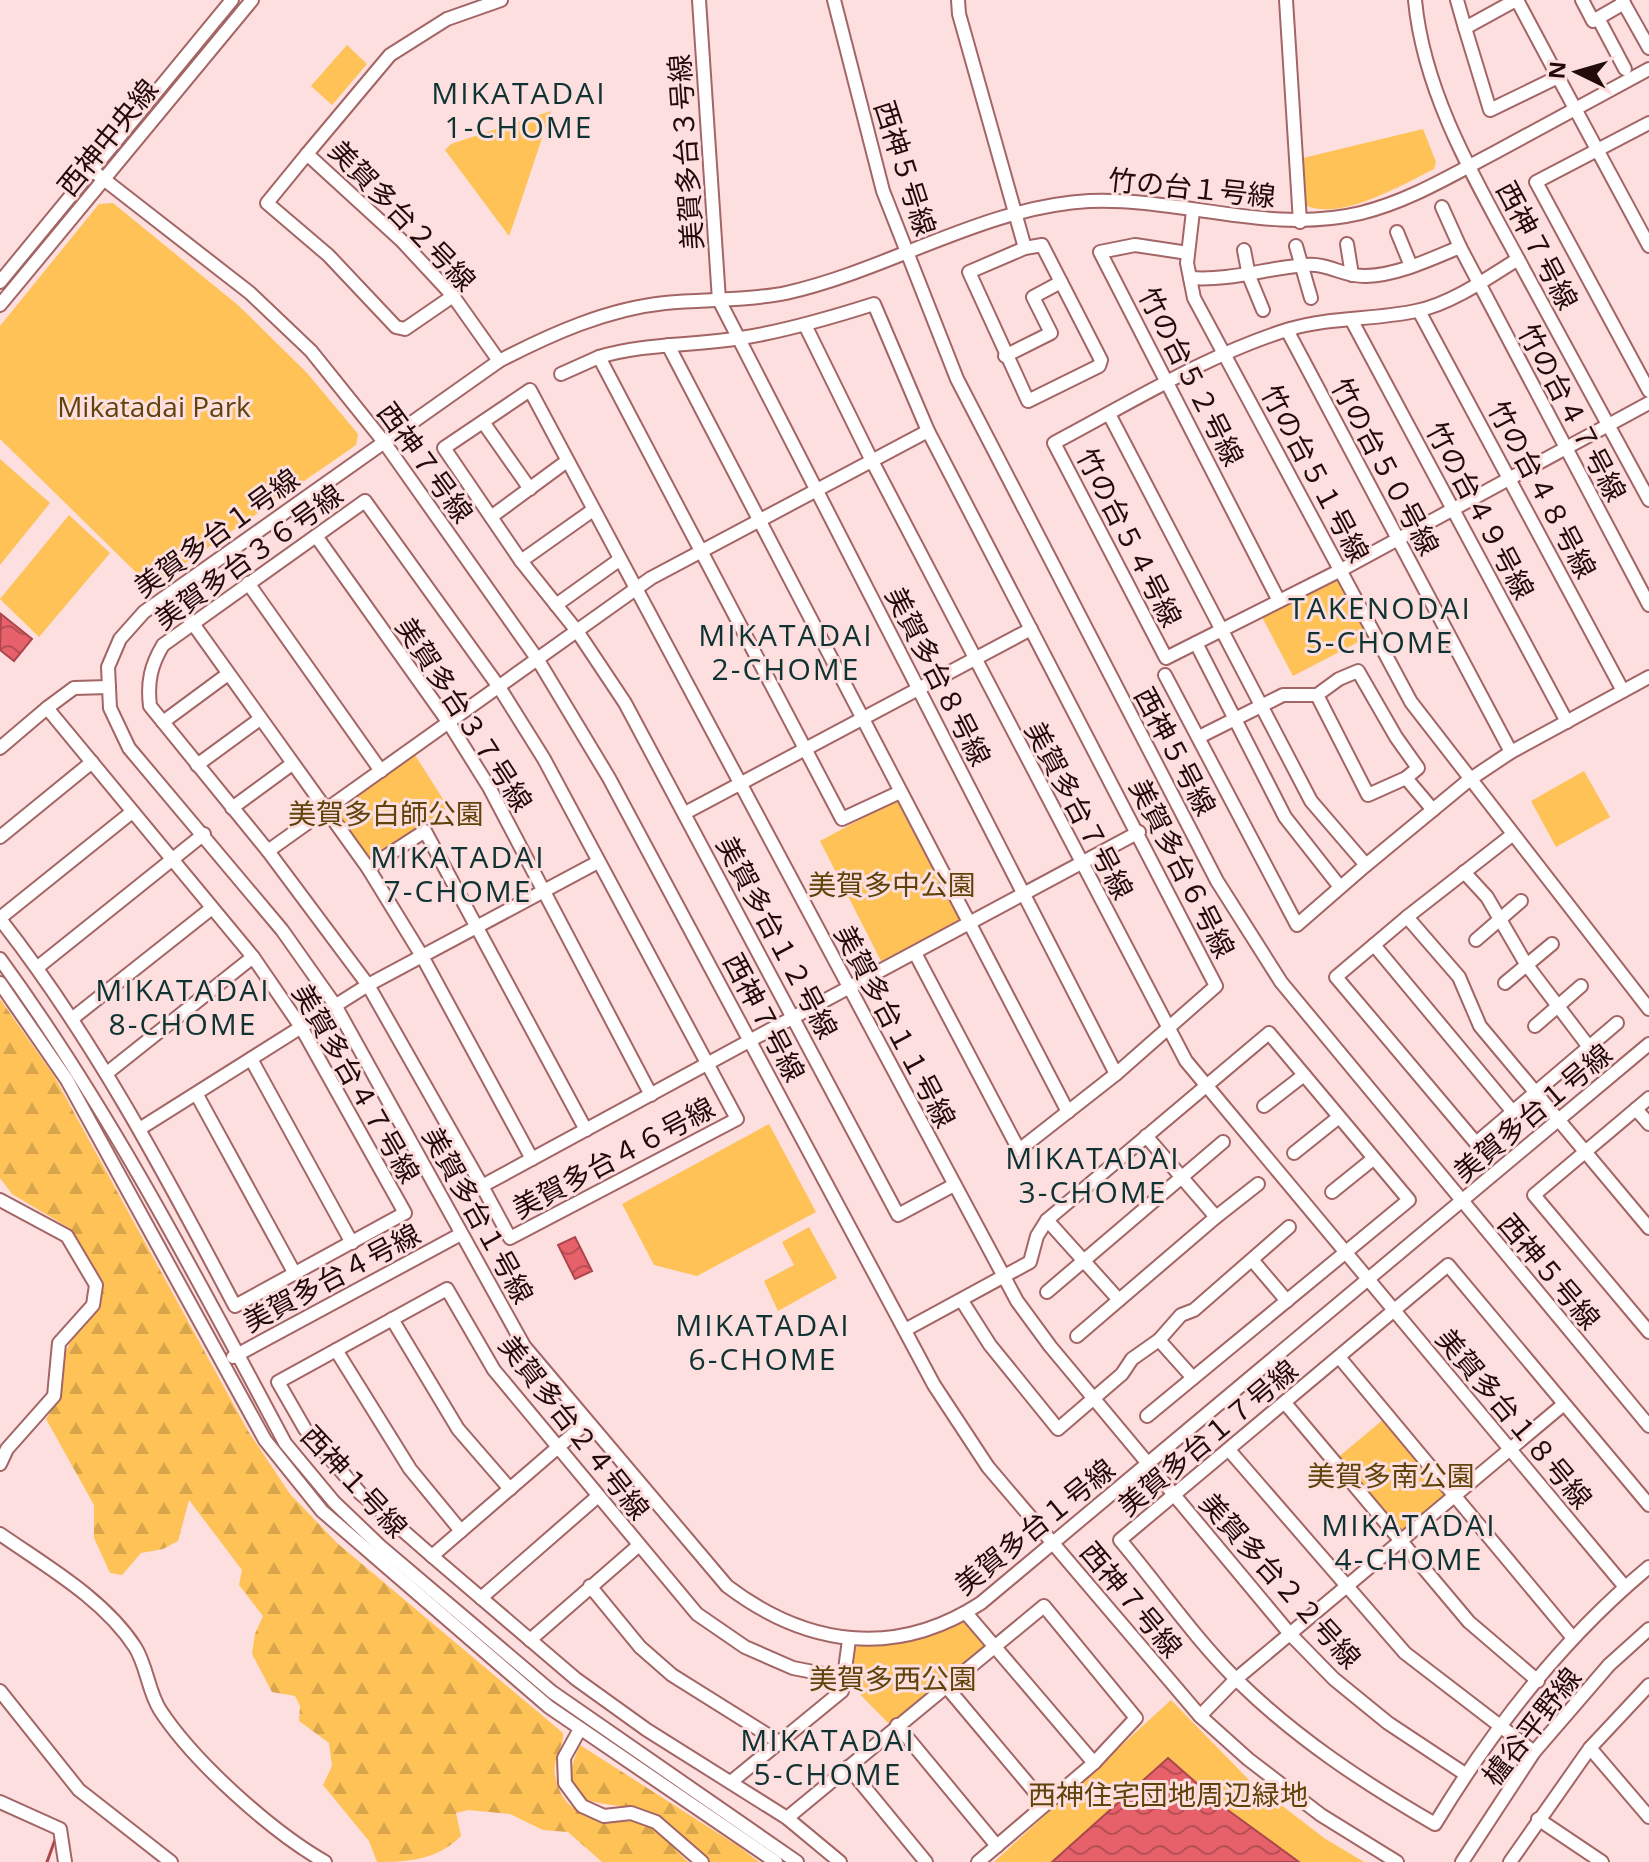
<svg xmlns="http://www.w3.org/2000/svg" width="1649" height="1862" font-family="'Open Sans','Noto Sans JP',sans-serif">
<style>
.forest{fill:url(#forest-firs)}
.park{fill:#fec257}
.water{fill:url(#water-waves);stroke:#ac474d;stroke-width:2}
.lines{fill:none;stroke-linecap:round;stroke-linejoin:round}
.stream{stroke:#ac474d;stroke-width:3}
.minor-casing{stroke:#a36565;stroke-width:16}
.minor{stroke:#fff;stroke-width:12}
.labels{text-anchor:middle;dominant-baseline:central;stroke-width:6;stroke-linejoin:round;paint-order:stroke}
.street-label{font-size:28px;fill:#230b0c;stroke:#fcdfde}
.park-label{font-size:28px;fill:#5f430a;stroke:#fcdfde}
.neighbourhood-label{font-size:30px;letter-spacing:2px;fill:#0f3233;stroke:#fcdfde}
</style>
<defs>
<pattern id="forest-firs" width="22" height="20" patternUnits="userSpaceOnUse" patternTransform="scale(2)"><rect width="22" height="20" fill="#fec257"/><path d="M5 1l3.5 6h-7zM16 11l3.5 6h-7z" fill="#d9a54b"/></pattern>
<pattern id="water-waves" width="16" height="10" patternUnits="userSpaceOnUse" patternTransform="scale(2)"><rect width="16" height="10" fill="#e66169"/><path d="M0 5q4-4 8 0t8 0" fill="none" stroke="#ba4e55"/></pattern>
</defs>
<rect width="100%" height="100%" fill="#fcdfde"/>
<g class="forest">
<path d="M0 999 54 1076 248 1431 290 1494 337 1543 563 1733C564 1748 552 1758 555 1775 566 1834 617 1806 651 1827 664 1835 676 1851 688 1862H602L568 1832 543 1830 510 1814 468 1810 456 1813 461 1836C437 1860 409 1862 377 1862L369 1841 323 1785 332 1766 329 1743 299 1721 300 1706 295 1696 272 1692 252 1654 255 1634 263 1616 239 1585 242 1570 189 1500 178 1541 163 1549 141 1553 122 1575 110 1573 94 1538V1505L46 1419 60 1397 65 1353 73 1337 101 1305 102 1280 69 1228 12 1194 0 1178Z"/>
<path d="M580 1745 738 1846 759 1862H706C689 1846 670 1822 648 1813 612 1797 547 1817 580 1745Z"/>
</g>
<g class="park">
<polygon points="347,45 367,64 332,105 311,86"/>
<polygon points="551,111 515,219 509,236 445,150 451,144"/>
<path d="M1423 129 1436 162 1434 169C1402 185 1339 222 1305 205L1299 159Z"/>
<polygon points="113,203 239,306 307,373 358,434 356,445 151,587 0,439 0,326 99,204"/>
<polygon points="0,459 50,503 0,565"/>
<polygon points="69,515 110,553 39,637 0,599"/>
<polygon points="1336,578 1341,579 1372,635 1293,676 1262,617"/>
<polygon points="415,755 448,807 376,859 368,858 337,815 337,810"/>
<polygon points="1584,771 1610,817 1556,847 1531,801"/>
<polygon points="898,799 962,919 881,961 820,841"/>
<polygon points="769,1124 816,1212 697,1276 654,1265 622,1204"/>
<polygon points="809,1227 837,1278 778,1311 764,1281 794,1265 782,1242"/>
<polygon points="1384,1419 1446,1493 1444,1498 1406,1531 1399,1531 1336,1459"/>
<polygon points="966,1620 985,1642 984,1647 890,1725 850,1684 854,1647 914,1640"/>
<polygon points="1171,1700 1250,1781 1324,1838 1364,1862 994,1862"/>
</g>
<g class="water">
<polygon points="1,614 32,639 14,661 0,650"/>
<polygon points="575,1237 592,1271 575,1279 558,1245"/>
<polygon points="1168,1758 1225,1808 1299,1862 1052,1862"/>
</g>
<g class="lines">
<polyline class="stream" points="47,1862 56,1837"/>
<g class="minor-casing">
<g id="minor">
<polyline points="699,0 719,300 1116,1074"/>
<polyline points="834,0 883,191 957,379 1217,881 1281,982 1649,1426"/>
<polyline points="958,0 959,14 1025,248 1042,245 1101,360 1099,366 1028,401 969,272 1025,248"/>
<polyline points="1286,0 1300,222"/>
<path d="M1415 0C1424 97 1479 186 1524 270 1566 346 1607 423 1649 500"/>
<polyline points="1457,0 1465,28"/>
<polyline points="1516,0 1465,28 1490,110 1558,77 1649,246"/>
<polyline points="1517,0 1558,77"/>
<polyline points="1582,0 1593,21 1624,3"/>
<polyline points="1622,0 1649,48"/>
<polyline points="1598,18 1625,69"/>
<path d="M1649 69C1597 97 1545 125 1494 153 1450 176 1409 201 1361 213 1269 235 1180 197 1089 201 983 207 889 270 786 293 747 301 705 299 665 303 607 309 551 334 499 361L144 612 120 639 108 667 110 708 129 748 282 930 335 1005 524 1346 727 1586C806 1646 895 1659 981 1603L1649 1044"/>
<polyline points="1649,123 1536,182 1649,391"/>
<polyline points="307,154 267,203 328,255 396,327 405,329 453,296"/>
<polyline points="92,170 250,293 311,351 384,442 538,660 609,778 934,1385 988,1467 1200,1716 1248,1759 1321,1815 1397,1862"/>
<polyline points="1442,207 1460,247"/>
<polyline points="1193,211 1187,263 1194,298 1411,702 1649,1009"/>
<polyline points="1397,232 1411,266"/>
<polyline points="1347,244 1352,275"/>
<polyline points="1296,246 1311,298"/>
<polyline points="1244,250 1249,276 1263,310"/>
<polyline points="1188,253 1135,245 1100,252 1279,601"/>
<path d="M1518 259C1488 278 1451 304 1416 311 1374 320 1330 317 1290 329 1210 353 1128 404 1054 443L1166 658 1341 570 1649 403"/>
<path d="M1190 278C1231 281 1266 268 1306 265 1329 263 1344 277 1366 276 1398 275 1431 259 1460 247L1649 605"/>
<polyline points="0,282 232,0"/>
<polyline points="0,305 252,0"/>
<polyline points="1419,311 1623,691"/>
<polyline points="1352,321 1567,722"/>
<polyline points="805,325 872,461 1186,1061 1625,1587"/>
<polyline points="1287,330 1511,752"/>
<polyline points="668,345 1068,1112"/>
<polyline points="1005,356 1051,333 1033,297 1061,282"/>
<polyline points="499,361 453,296 401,240 307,154 390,55 447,19 501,0"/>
<polyline points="561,374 599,357"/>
<polyline points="1109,414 1311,801 1366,865 1469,780 1511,752 1649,677"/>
<polyline points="483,422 530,489"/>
<polyline points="491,517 567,461"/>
<polyline points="316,536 449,723 489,787 651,1095"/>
<polyline points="521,561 593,510"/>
<polyline points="248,583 381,771"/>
<polyline points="171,593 368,868 422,956 532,1159"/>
<polyline points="556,605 619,560"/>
<polyline points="1196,643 1285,817 1340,887"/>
<polyline points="1165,675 1297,925 1366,865"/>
<polyline points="47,708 74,688 109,687"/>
<polyline points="163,722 228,674"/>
<polyline points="1199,737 1283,695 1317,695 1339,679 1358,671 1396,737 1418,768 1406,778 1368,795 1317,695"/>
<path d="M0 748 47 708 253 957 301 1027 405 1213 235 1306C164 1172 94 1039 0 919"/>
<polyline points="197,765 260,719"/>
<polyline points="1406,778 1433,810"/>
<path d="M898 793 842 819 599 357C645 343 693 346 741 338 786 331 830 318 874 304L928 431 1216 986 1116 1074 1019 1150 915 953"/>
<polyline points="232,808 292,764"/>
<polyline points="685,813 1031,629"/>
<polyline points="1512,835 1407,917 1459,977 1480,1026 1649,1228"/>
<polyline points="0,837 92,762"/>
<polyline points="268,851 651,578 928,431"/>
<polyline points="368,868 425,831 586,1130"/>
<polyline points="1464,872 1487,897 1526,964 1589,1047"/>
<polyline points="1407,917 1336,977 1476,1143 1617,1023"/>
<polyline points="0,918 132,812"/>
<polyline points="1476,940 1521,901"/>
<polyline points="1374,945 1513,1112"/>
<path d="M0 959C110 1110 197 1278 285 1443L334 1502 380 1546 552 1692 797 1862"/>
<polyline points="38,967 204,834"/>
<polyline points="0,983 67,1080 265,1440 322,1511 549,1707 776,1862"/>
<polyline points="1505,983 1552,944"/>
<polyline points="73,1018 212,908"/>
<polyline points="1535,1026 1581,986"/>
<polyline points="251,1059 352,1243"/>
<polyline points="107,1073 253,957"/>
<polyline points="197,1095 295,1274"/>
<polyline points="1649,1098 1534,1195 1649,1332"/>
<polyline points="1264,1106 1304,1075"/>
<polyline points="1636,1109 1649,1124"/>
<polyline points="141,1128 368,985 598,862"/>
<polyline points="1294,1153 1339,1117"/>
<polyline points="954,1185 898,1215 625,703 577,631 521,561 444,448 530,390 1017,1301 1050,1346 1290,1634 1334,1679 1388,1723 1465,1774"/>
<path d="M482 1186 510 1238 737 1119 544 759 499 687 365 501 163 645C151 665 147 682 150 706L268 851 368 985 482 1186C572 1137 661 1089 751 1040L1139 832"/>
<polyline points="1332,1192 1373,1159"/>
<polyline points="0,1200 67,1236 96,1285 93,1305 59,1343 54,1396 7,1449 0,1464"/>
<polyline points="1216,1217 1258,1184"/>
<polyline points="1047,1220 1119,1300 1216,1217 1146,1136"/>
<polyline points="1253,1261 1287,1301"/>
<polyline points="1047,1292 1223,1142"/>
<polyline points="962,1301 990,1345 1058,1429 1122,1374 1132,1359 1159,1340 1181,1315 1194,1310 1289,1227"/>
<polyline points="392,1319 458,1429 510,1489"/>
<polyline points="905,1330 1030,1262 1037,1236 1047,1220 1269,1033 1409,1200 1147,1416"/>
<polyline points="1077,1336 1119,1300"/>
<polyline points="1159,1340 1193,1378"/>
<polyline points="336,1350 410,1469 461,1531"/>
<polyline points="233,1357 461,1234"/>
<polyline points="1339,1357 1573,1638"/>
<polyline points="1285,1403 1469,1622 1538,1681"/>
<polyline points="1229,1450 1405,1653 1534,1752"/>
<path d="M1649 1505 1448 1265 1120 1540C1159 1586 1195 1639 1238 1681 1296 1738 1364 1783 1435 1824 1492 1730 1563 1638 1649 1567"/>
<path d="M0 1534C46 1566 104 1599 135 1647 147 1666 148 1691 160 1710 194 1762 271 1831 325 1862"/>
<polyline points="432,1556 586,1423"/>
<polyline points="590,1586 640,1647 672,1675 779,1742"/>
<polyline points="481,1598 597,1497"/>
<polyline points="966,1613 1094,1763"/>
<polyline points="530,1640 638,1546"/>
<polyline points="945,1685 1045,1804"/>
<polyline points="0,1691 79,1790 171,1862"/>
<polyline points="1200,1716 1236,1679 1564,1404"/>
<polyline points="897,1725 997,1846"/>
<polyline points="580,1729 564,1758 565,1783 582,1806 604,1816 631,1813 656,1822 702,1862"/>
<polyline points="1590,1748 1649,1817"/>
<polyline points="848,1767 926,1862"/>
<polyline points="731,1782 842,1691 849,1640"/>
<polyline points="0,1802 60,1829 65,1862"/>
<polyline points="787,1818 1044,1606 1136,1718 1094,1763 978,1862"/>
<polyline points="1538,1819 1602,1862"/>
<polyline points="840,1862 787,1818 647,1730 576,1679 432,1556 360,1493 305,1429 278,1382 447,1289 494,1370 697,1614 745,1647 793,1668 844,1678"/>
<polyline points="1462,1862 1534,1752 1609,1665 1649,1629"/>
<polyline points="1510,1862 1590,1748 1649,1685"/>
</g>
</g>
<use href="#minor" class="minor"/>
</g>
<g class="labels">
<g class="street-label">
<text transform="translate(107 137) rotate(-51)">西神中央線</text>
<text transform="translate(685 152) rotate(-94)">美賀多台３号線</text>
<text transform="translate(906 168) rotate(72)">西神５号線</text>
<text transform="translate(1192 187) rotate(6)">竹の台１号線</text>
<text transform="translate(403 215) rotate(46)">美賀多台２号線</text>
<text transform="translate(1538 245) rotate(62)">西神７号線</text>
<text transform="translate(1192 376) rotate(63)">竹の台５２号線</text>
<text transform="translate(1573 412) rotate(62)">竹の台４７号線</text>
<text transform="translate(426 462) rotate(54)">西神７号線</text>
<text transform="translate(1386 466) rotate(62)">竹の台５０号線</text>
<text transform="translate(1316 473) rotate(62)">竹の台５１号線</text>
<text transform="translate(1543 489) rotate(62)">竹の台４８号線</text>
<text transform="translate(1481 510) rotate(62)">竹の台４９号線</text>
<text transform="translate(216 532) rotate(-36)">美賀多台１号線</text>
<text transform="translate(1130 537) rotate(63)">竹の台５４号線</text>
<text transform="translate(248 556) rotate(-36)">美賀多台３６号線</text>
<text transform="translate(939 676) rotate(63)">美賀多台８号線</text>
<text transform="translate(465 714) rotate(57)">美賀多台３７号線</text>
<text transform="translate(1176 751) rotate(62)">西神５号線</text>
<text transform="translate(1080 810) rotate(62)">美賀多台７号線</text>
<text transform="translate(1183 868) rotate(63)">美賀多台６号線</text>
<text transform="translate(778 937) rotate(62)">美賀多台１２号線</text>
<text transform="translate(765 1017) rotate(62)">西神７号線</text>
<text transform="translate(896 1026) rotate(62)">美賀多台１１号線</text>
<text transform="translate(357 1083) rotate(60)">美賀多台４７号線</text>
<text transform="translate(1532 1112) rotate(-40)">美賀多台１号線</text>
<text transform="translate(613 1157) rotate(-28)">美賀多台４６号線</text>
<text transform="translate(479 1215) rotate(61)">美賀多台１号線</text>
<text transform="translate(1550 1271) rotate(50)">西神５号線</text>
<text transform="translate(331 1277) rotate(-28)">美賀多台４号線</text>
<text transform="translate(1515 1418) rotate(50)">美賀多台１８号線</text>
<text transform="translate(575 1427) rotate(52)">美賀多台２４号線</text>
<text transform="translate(1207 1437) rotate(-40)">美賀多台１７号線</text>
<text transform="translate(355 1481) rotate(47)">西神１号線</text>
<text transform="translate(1034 1526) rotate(-39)">美賀多台１号線</text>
<text transform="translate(1281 1580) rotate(48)">美賀多台２２号線</text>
<text transform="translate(1132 1599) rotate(50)">西神７号線</text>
<text transform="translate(1531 1726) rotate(-52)">櫨谷平野線</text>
</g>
<g class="park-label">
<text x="154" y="406">Mikatadai Park</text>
<text x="386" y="813">美賀多白師公園</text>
<text x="892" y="884">美賀多中公園</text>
<text x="1391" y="1475">美賀多南公園</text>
<text x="893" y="1678">美賀多西公園</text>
<text x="1168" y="1794">西神住宅団地周辺緑地</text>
</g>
<g class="neighbourhood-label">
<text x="519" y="92">MIKATADAI<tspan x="519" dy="34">1-CHOME</tspan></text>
<text x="1380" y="607">TAKENODAI<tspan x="1380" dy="34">5-CHOME</tspan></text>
<text x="786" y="634">MIKATADAI<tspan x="786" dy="34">2-CHOME</tspan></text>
<text x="458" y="856">MIKATADAI<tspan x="458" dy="34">7-CHOME</tspan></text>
<text x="183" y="989">MIKATADAI<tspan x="183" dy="34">8-CHOME</tspan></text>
<text x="1093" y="1157">MIKATADAI<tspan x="1093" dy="34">3-CHOME</tspan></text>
<text x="763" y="1324">MIKATADAI<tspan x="763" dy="34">6-CHOME</tspan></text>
<text x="1409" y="1524">MIKATADAI<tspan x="1409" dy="34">4-CHOME</tspan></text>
<text x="828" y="1739">MIKATADAI<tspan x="828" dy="34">5-CHOME</tspan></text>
</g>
</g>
<g transform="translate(1577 72) rotate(275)" stroke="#fcdfde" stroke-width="6" paint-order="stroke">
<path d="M0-6L14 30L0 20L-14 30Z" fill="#230b0c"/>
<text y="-12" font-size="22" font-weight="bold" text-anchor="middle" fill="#230b0c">N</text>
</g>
</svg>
